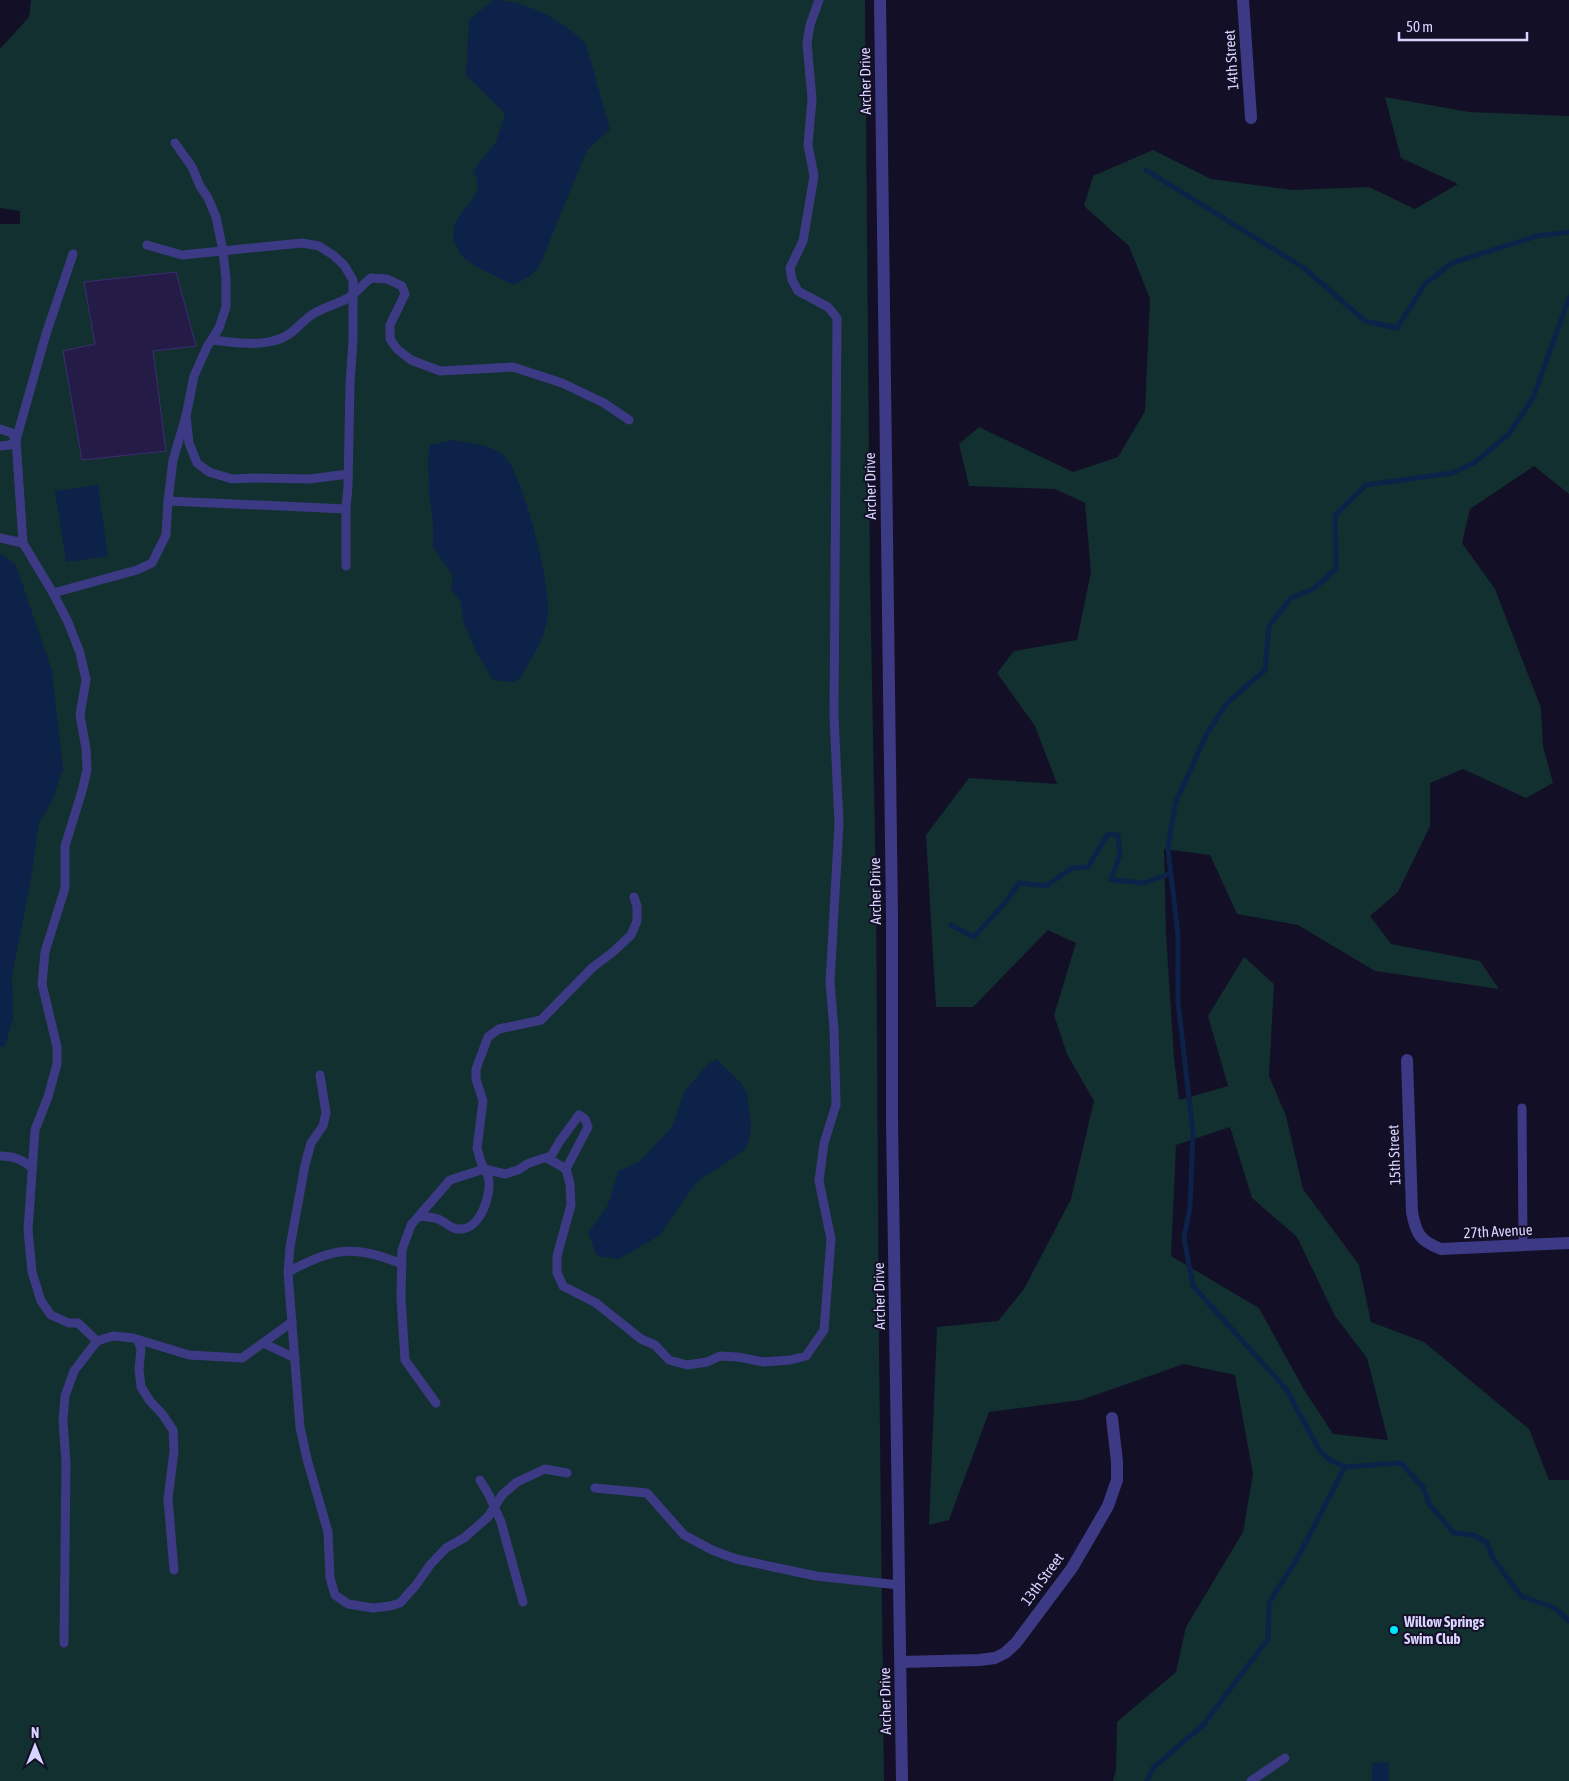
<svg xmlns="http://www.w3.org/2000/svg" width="1569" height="1781" font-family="'Asap Condensed',sans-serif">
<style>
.green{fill:#12302f;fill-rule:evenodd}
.water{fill:#0c2248}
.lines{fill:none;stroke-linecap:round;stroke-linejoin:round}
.stream{stroke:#0c2248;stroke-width:5}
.building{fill:#241b47;stroke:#3b2d73}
.service{stroke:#3d3a85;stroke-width:9}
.minor{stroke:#3d3a85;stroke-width:12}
.tertiary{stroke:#3d3a85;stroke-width:12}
.service-bridge{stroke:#3d3a85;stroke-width:9}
.poi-dot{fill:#00e5ff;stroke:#130f26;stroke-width:2}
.labels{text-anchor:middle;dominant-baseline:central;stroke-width:4;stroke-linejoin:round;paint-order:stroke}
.street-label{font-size:15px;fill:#d9d4ff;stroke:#130f26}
.poi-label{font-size:15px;font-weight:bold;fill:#d9d4ff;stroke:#130f26;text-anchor:start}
</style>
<rect width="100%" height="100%" fill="#130f26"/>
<g class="green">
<polygon points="31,0 865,0 870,578 876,890 879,1347 884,1781 0,1781 0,224 20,224 20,211 0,208 0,49 29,17"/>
<path d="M1385 97 1469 112 1569 116V494L1534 466 1470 509 1462 543 1495 589 1541 708 1543 746 1553 783 1526 798 1463 769 1430 783V826L1398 892 1370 916 1391 944 1480 961 1499 989 1375 971 1298 925 1237 914 1210 855 1164 849 1166 934 1174 1058 1179 1100 1228 1086 1208 1016 1244 957 1274 984 1269 1076 1286 1116 1303 1189 1359 1265 1371 1322 1424 1342 1529 1429 1549 1480H1569V1781H1113L1116 1770 1117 1722 1176 1672 1186 1627 1243 1532 1253 1474 1235 1375 1184 1364 1081 1400 989 1412 949 1520 929 1525 937 1327 998 1321 1024 1289 1071 1199 1094 1101 1067 1054 1054 1015 1076 943 1048 930 973 1007H936L926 835 969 778 1057 784 1035 726 997 673 1014 651 1077 640 1091 572 1085 503 1055 489 969 486 959 444 979 427 1073 472 1118 457 1145 411 1150 299 1129 246 1084 206 1093 176 1153 150 1211 179 1293 190 1369 187 1415 209 1458 184 1401 158ZM1230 1127 1252 1198 1297 1237 1335 1316 1367 1358 1388 1440 1333 1434 1303 1388 1259 1308 1171 1256 1176 1145Z"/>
</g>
<g class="water">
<path d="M493 0C526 0 563 21 586 44L610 129 587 150 539 267 530 276 514 285C502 279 472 266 463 257 459 253 456 245 454 240 447 210 492 200 473 171L496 142 505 114 466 75 469 20Z"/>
<path d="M452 440C468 443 490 444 503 455 523 471 551 587 548 614 545 636 537 651 525 669 524 672 522 677 519 679 512 684 501 681 493 680L476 652 463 620 461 602 451 590 453 575 433 548V525L429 493 428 458 430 445Z"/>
<polygon points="98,485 108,556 66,562 55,491"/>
<polygon points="0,555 3,555 16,565 52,671 63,769 52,801 39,823 31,879 12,975 13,1018 5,1046 0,1047"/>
<polygon points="716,1059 741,1083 747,1093 751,1126 750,1137 748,1144 744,1150 714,1171 700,1179 693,1187 660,1235 619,1259 597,1256 588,1233 608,1205 618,1171 639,1162 672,1127 684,1092 707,1065"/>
<polygon points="1389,1762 1389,1781 1372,1781 1372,1763"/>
</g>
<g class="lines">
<g class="stream">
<polyline points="1146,170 1304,268 1365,321 1397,328 1425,284 1452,263 1537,236 1569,232"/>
<polyline points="1569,298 1533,398 1508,435 1474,463 1452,473 1366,485 1335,515 1336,569 1313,589 1291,598 1269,626 1265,670 1227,703 1206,735 1175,804 1168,849 1178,935 1178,1002 1193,1133 1190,1207 1184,1238 1193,1286 1286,1389 1320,1451 1330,1460 1345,1467 1401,1463 1423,1487 1429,1504 1454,1533 1474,1535 1487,1543 1493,1558 1521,1596 1555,1608 1569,1621"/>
<polyline points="951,925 974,937 1004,904 1019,883 1046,886 1072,868 1088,867 1108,834 1118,835 1120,854 1111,880 1145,883 1171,873"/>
<polyline points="1147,1781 1153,1768 1203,1725 1268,1639 1269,1603 1298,1557 1345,1467"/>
</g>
</g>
<polygon class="building" points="176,272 196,346 153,351 166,451 82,460 63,351 95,344 84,282"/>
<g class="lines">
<g class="service">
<polyline points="175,143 192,167 200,186 208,198 216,217 223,251 226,279 226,307 219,328 207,347 194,376 186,416 189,443 197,463 209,472 232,479 253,478 310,479 348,474"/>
<polyline points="147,245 182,255 302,243 319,246 333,255 344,265 353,280 353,341 350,383 348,486 346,509 346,566"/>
<path d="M212 340C231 342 254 346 273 341 291 337 297 326 310 316 323 307 336 305 348 298 354 295 364 283 371 278L387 279 402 286 405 294 390 325V339L397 349 411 360 440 371 513 367 562 383 604 403 629 420"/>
<polyline points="0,429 12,433 16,440 10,445 0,446"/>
<polyline points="168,501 346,509"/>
<polyline points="0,538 23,543 53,593"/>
<polyline points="23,543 16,440 46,334 73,254"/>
<polyline points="634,897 637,906 637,921 631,935 613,952 593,967 541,1020 499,1029 488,1037 476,1069 476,1079 483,1101 477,1148 480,1159 484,1169 505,1174 518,1170 529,1163 551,1156 560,1141 579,1115 585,1119 588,1127 566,1169 570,1184 571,1205 557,1256 557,1273 563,1286 596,1303 641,1339 655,1345 669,1360 687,1365 707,1362 720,1356 738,1357 764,1362 790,1360 806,1356 824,1330 831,1239 819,1181 824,1143 836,1105 834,1029 830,982 839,824 834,716 837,318 828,307 798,291 792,280 790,268 803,241 814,176 808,145 812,99 807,43 810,25 819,0"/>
<polyline points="320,1075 326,1113 323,1126 311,1143 305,1165 290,1247 288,1272 300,1427 307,1459 328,1532 330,1578 335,1595 348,1604 373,1608 390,1606 400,1603 416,1585 430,1565 446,1548 464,1538 488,1517 502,1495 517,1482 545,1469 567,1473"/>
<polyline points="1522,1108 1523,1246"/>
<path d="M0 1156C13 1156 21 1159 31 1167"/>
<polyline points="547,1158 566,1169"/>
<path d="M419 1216C426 1217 436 1217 442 1221 448 1224 451 1229 459 1229 480 1231 493 1193 488 1176 487 1174 486 1172 484 1169L450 1180 411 1225 402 1250 401 1298 405 1360 436 1403"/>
<path d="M288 1272C334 1248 352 1244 402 1264"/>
<polyline points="138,1340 141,1349 139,1369 141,1387 150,1401 163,1415 173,1430 174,1451 168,1499 174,1570"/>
<polyline points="97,1341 113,1336 133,1338 189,1355 242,1358 292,1322"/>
<polyline points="263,1343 295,1358"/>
<polyline points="480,1480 489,1495"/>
<polyline points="595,1488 647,1493 684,1535 712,1550 736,1559 816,1576 899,1585"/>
<polyline points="501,1522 523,1602"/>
<polyline points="64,1643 66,1462 63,1421 65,1396 74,1371 97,1341 78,1323 69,1323 51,1315 41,1301 32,1272 28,1230 35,1130 48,1097 57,1064 57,1047 42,984 45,952 65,888 65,846 82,791 87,770 86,749 80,715 86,680 80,653 68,622 53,593 137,570 152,563 166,535 168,501 173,460 186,416"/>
<polyline points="1251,1781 1285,1758"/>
</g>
<g class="minor">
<polyline points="1243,0 1251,118"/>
<path d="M1407 1060 1412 1212C1416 1234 1420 1241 1441 1249L1569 1243"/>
<polyline points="901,1662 979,1660 995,1658 1005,1653 1016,1643 1072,1568 1108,1506 1117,1480 1117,1462 1112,1418"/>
</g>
<polyline class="tertiary" points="880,0 892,918 892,1121 902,1781"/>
<polyline class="service-bridge" points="489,1495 501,1522"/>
</g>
<circle class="poi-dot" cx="1394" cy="1630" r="5"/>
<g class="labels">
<g class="street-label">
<text transform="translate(1231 60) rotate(-94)">14th Street</text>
<text transform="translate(865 81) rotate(-91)">Archer Drive</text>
<text transform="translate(870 486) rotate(-91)">Archer Drive</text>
<text transform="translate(875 891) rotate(-91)">Archer Drive</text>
<text transform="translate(1394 1155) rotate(-92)">15th Street</text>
<text transform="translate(1498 1231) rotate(-3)">27th Avenue</text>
<text transform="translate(879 1296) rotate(-91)">Archer Drive</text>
<text transform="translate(1042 1579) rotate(-54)">13th Street</text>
<text transform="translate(885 1701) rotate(-91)">Archer Drive</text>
</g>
<g class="poi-label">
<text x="1404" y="1621">Willow Springs<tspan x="1404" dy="17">Swim Club</tspan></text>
</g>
</g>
<g transform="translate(35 1746)" stroke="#130f26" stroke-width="4" paint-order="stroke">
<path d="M0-4L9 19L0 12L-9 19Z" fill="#d9d4ff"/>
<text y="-8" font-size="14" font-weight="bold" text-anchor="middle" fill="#d9d4ff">N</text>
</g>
<path d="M1399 32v8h128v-8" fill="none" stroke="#d9d4ff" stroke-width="2.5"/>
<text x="1406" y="32" font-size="15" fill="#d9d4ff" stroke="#130f26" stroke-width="4" paint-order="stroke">50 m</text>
</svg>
